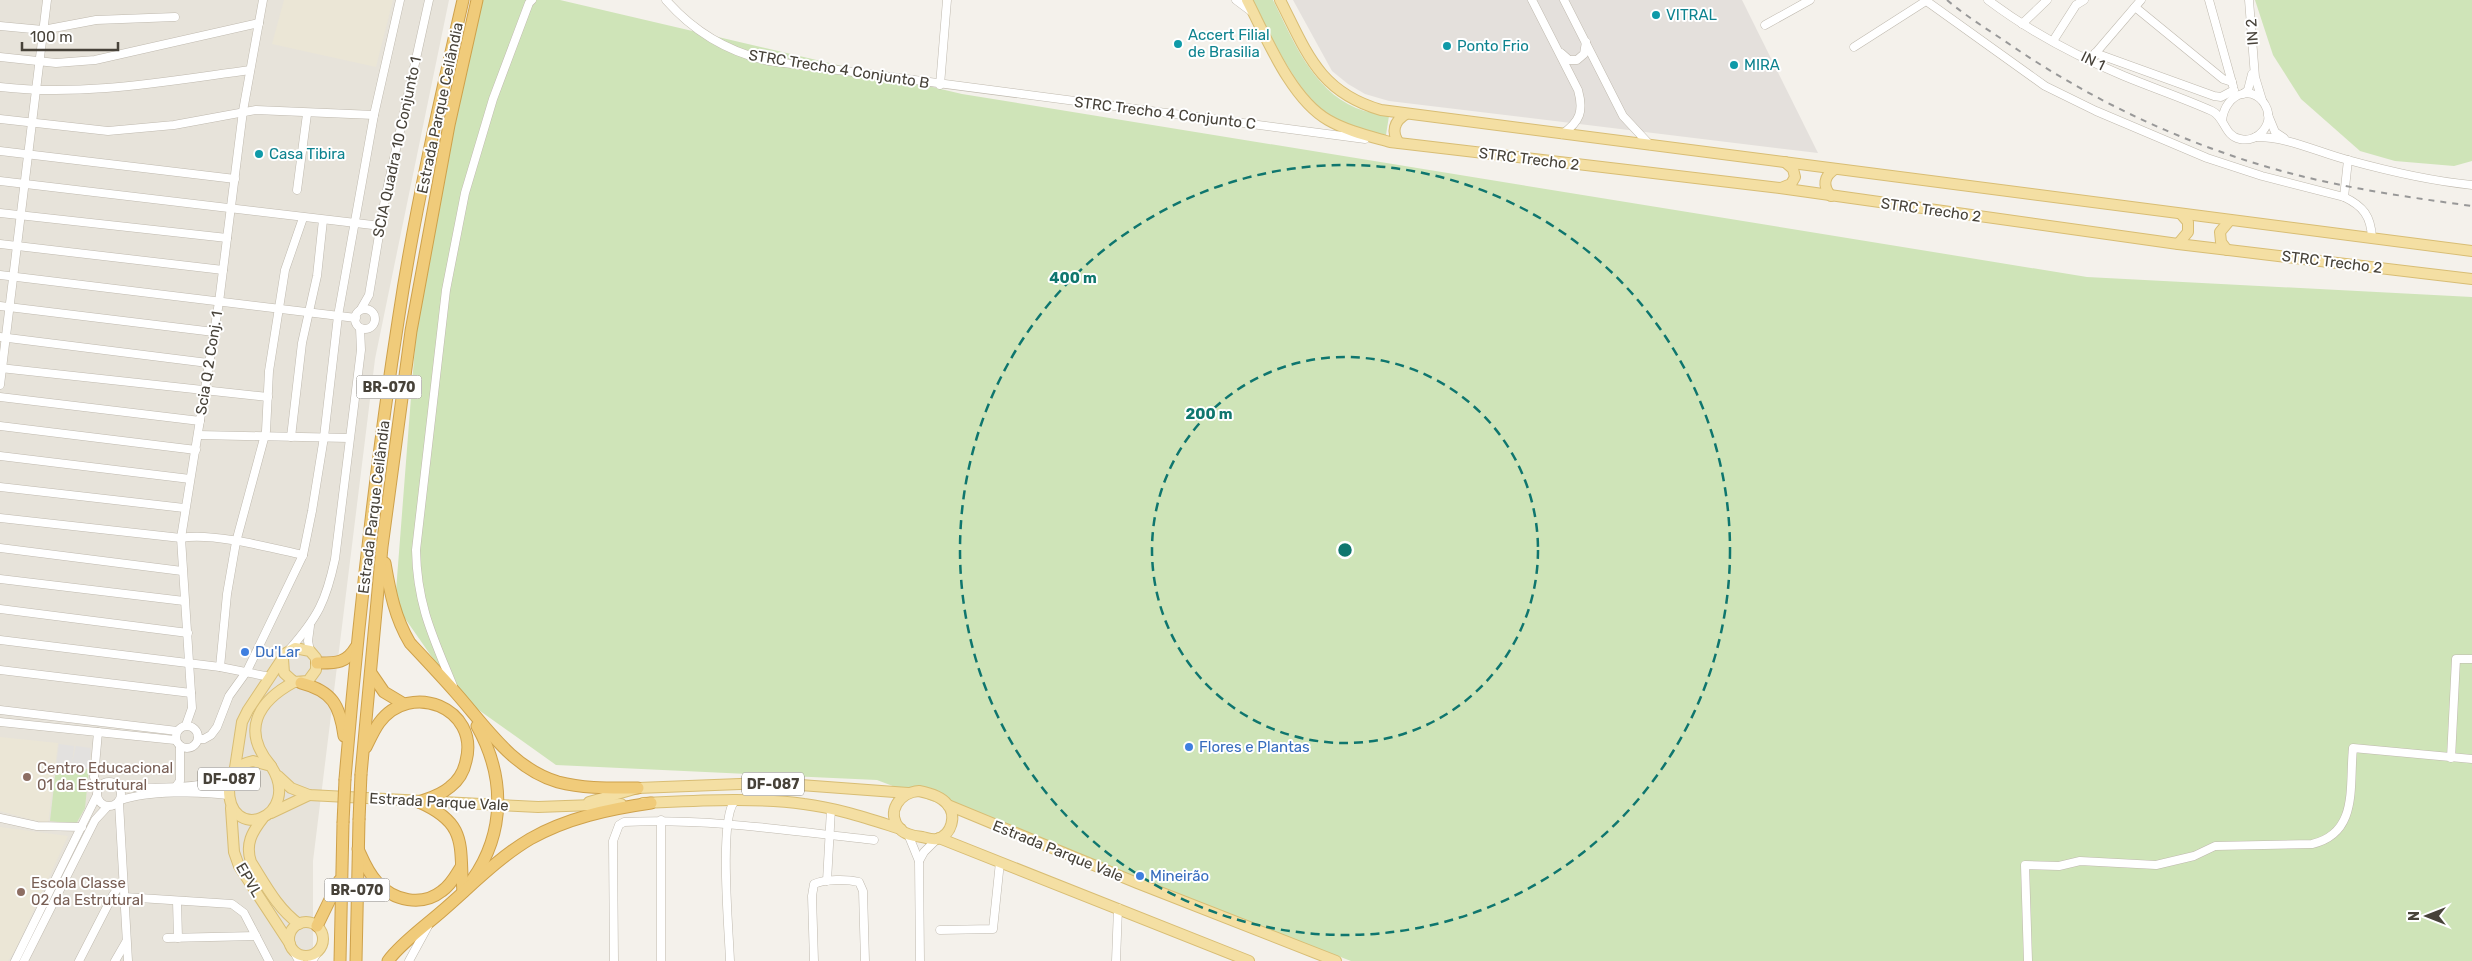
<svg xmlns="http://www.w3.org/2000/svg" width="2472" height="961" font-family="Rubik,sans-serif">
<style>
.residential{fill:#e7e3da}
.industrial{fill:#e4e0dc}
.education{fill:#ebe6d6}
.green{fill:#cfe4b8}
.parking{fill:#e3e1df}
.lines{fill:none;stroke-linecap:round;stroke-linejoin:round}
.minor-casing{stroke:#bfb9ae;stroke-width:9}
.major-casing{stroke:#d8bd74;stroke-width:12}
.highway-casing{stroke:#cea14b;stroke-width:13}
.minor{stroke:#fff;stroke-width:8}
.major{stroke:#f4dfa3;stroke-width:10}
.highway{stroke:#f0cb7a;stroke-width:11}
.rail{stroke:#989898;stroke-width:2;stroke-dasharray:6 6;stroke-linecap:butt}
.highway-bridge-casing{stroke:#cea14b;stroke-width:13;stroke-linecap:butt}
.highway-bridge{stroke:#f0cb7a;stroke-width:11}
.ring{fill:none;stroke:#0f766e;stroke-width:2.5;stroke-dasharray:9 6}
.culture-dot{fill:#0f9aa8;stroke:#fff;stroke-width:2}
.shop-dot{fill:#3f7fe0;stroke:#fff;stroke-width:2}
.education-dot{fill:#8d6e63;stroke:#fff;stroke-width:2}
.labels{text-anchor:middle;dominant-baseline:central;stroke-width:4;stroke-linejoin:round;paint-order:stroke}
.shield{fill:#fff;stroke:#7e7b74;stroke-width:1}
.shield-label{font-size:14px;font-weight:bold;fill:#474239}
.culture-label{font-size:15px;fill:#0d838f;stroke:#fff;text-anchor:start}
.street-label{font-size:15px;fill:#474239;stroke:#fff}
.shop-label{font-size:15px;fill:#366cbe;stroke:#fff;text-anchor:start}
.education-label{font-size:15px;fill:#785e54;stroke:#fff;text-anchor:start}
.centre{fill:#0f766e;stroke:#fff;stroke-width:2.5}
.ring-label{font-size:15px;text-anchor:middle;font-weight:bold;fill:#0f766e;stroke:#fff;stroke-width:4;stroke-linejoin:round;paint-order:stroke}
</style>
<rect width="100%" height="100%" fill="#f4f1eb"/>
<polygon class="residential" points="0,0 449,0 375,359 313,861 313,961 0,961"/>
<polygon class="industrial" points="1293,0 1742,0 1818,153 1389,101 1365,94 1348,84 1332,71"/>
<g class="education">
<polygon points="284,0 393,0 376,67 272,44"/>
<polygon points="0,737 58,743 48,824 0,811"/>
<polygon points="0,827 68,836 16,949 8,961 0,961"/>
</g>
<g class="green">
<polygon points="471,0 560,0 962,94 2087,277 2472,297 2472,961 1351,961 877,780 556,765 459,696 395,604 420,281"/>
<path d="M1253 0H1273C1293 40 1312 89 1356 108 1366 112 1378 114 1389 116L1386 135C1374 132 1361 130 1349 126 1302 109 1274 41 1253 0Z"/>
<polygon points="2255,0 2472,0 2472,161 2454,166 2395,161 2360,151 2301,99 2273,55"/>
<polygon points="67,766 89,769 85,808 76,824 50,821 56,768 66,769"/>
</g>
<polygon class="parking" points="59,744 74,746 72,763 76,746 91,748 89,769 56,767"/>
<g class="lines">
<g class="minor-casing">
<g id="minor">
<path d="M666 0C694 32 728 52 769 61L1365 139"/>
<polyline points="1236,0 1252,12"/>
<path d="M1532 0 1578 90C1584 111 1580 122 1562 134"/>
<polyline points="1564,0 1623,116 1650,145"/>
<path d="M1925 0 2045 86 2096 111 2207 158 2262 176 2344 197C2363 206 2371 216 2372 238"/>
<path d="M1988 0C2029 31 2076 56 2124 76 2153 88 2183 98 2212 111 2225 117 2224 136 2240 139 2258 143 2273 125 2267 109 2257 83 2225 91 2222 121"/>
<polyline points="2209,0 2233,86"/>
<polyline points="2249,0 2255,77 2262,100"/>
<polyline points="2135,7 2223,79 2232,82"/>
<polyline points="2022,24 2047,0"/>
<polyline points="1765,25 1810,0"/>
<polyline points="0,26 43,30 96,20 175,17"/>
<polyline points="2053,41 2076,5 2084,0"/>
<polyline points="1854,47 1926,1"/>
<polyline points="1561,53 1569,60 1577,60 1584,54 1586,42"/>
<polyline points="2095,53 2214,96 2221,97 2234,90"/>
<polyline points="2093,56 2141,0"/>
<polyline points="0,57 56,63 95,60 259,23"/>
<polyline points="940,85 947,0"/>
<path d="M0 87C83 97 168 81 250 70"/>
<polyline points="2243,94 2248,90 2252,74"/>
<polyline points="2268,115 2275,132 2284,138"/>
<polyline points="0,119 108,131 174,125 256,110 374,115"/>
<path d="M2256 137C2289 137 2317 152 2348 160 2388 171 2431 181 2472 185"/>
<polyline points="0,151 235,179"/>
<polyline points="0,181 381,226"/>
<polyline points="297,190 307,114"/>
<polyline points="2344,197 2348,160"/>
<polyline points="0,213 227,238"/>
<polyline points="0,244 223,270"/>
<polyline points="0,275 356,318"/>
<polyline points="0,306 214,332"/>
<polyline points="361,309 369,295 385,199 429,0"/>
<circle cx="365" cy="319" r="10"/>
<polyline points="0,337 208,363"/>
<polyline points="0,368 268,397"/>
<polyline points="0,385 47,0"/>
<polyline points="0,397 200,421"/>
<polyline points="0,426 196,450"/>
<polyline points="198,435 349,438"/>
<polyline points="291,437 302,343 317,276 323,220"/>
<polyline points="0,456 190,479"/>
<polyline points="0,487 184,508"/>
<path d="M0 518 181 538C211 532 272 548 303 555"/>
<polyline points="0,548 182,571"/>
<polyline points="0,579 184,601"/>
<polyline points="0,609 188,633"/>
<polyline points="310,626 308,641 310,651"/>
<polyline points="0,640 220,667 270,677"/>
<path d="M289 650C318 617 326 601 335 559L361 350 360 328"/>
<polyline points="220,667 227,594 236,542 266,431 269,371 285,270 303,218"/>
<polyline points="0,670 191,693"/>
<path d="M453 686C433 637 417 605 416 550L446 290 465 193 493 99 529 3 532 0"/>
<polyline points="0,710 177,731"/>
<polyline points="0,722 175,740"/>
<polyline points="186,725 192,708 181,538 219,302 243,111 263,0"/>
<circle cx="187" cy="737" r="11"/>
<polyline points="198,739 204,739 211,735 217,727 229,696 247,671 303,555 312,511 324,437 338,316 374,115 400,0"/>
<polyline points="2451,758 2456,659 2472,659"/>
<circle cx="109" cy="794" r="12"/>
<polyline points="177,785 180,781 180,747"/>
<path d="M119 786C154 789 195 788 229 779"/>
<polyline points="98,788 94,777 98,732"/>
<path d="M121 800C148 791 199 791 228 795"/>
<polyline points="119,803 128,961"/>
<polyline points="0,818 37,826 82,827"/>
<polyline points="661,820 661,961"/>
<polyline points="908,834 919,861 920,961"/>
<polyline points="919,861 924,852 937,839"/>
<polyline points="827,881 831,809"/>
<polyline points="124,897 232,904 244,913 269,961"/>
<polyline points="177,901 178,938"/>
<polyline points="940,930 993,929 1000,862"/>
<polyline points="167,938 256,936"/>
<polyline points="293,950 299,961"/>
<polyline points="15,961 97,795"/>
<polyline points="24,961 95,820 107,807"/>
<polyline points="79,961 113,895 123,881"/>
<polyline points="115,961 126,942"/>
<polyline points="312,961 317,953"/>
<polyline points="409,961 428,926"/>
<path d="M614 961 613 841 619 825 624 822C708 818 791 831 874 840"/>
<path d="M730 961C729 931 719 822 734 802"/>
<path d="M814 961 812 896 814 884C825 879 847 879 859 882L863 891 865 961"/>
<polyline points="1116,961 1118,908"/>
<path d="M2028 961 2025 865 2059 866 2080 861 2156 865 2194 856 2215 846 2312 844C2359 833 2349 786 2353 748L2472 759"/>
</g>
</g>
<g class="major-casing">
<g id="major">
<path d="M1247 0C1266 37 1291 99 1328 120 1347 131 1369 136 1390 142L1780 188 2178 244 2472 279"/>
<path d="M1280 0C1307 53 1319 92 1381 110L2472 251"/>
<path d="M1399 143C1391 132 1394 121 1406 114"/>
<polyline points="1781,188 1791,184 1795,177 1793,169 1785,162"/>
<path d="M1831 196C1822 186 1824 176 1835 169"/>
<polyline points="2178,244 2188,232 2188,222 2182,215"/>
<polyline points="2227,250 2221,242 2220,232 2230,220"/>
<path d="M253 761 271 766C304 817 226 847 229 785 229 769 240 764 253 761Z"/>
<path d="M271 766C241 731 257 702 294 682"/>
<polyline points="235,768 242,722 248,710 286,653 295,648 310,651 316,658 316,670 308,681 294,682 284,673 283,659"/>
<polyline points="278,776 291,788 309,795 538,807 621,804"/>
<path d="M919 791C929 793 941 796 947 804 957 815 952 835 937 839 932 840 927 838 922 837 915 836 905 835 900 829 885 812 900 792 919 791Z"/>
<polyline points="589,802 638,788 740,784 787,784 908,793"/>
<path d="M643 803C692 801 756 797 804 804 837 808 869 819 901 829"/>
<polyline points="948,805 1137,883 1336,961"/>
<polyline points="231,808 234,852 239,866 290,944"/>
<polyline points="271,813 309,795"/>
<path d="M263 818C252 832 245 844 251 862 265 884 277 908 299 924"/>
<polyline points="939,838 1249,961"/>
<circle cx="306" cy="939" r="17"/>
</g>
</g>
<g class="highway-casing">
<g id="highway">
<path d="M385 563C390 592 395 618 410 643 425 659 441 676 456 693 486 727 513 769 558 782 585 789 611 788 638 788"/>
<path d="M317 663C335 663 346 664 356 647"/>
<polyline points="371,673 384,692 404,704"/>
<path d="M301 683C332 691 340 705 344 736"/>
<path d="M366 747C370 739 374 730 379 723 410 680 480 708 466 761 464 771 458 781 450 787 441 795 430 798 419 802"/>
<polyline points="361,774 382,547 411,331 449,125 477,0"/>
<path d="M345 779C358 624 375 468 399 315 415 209 439 104 463 0"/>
<path d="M419 802C469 824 459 846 463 892"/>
<path d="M358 849C363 860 368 873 377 882 393 901 422 907 442 891 451 885 456 875 461 867"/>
<path d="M472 880C506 832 505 776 477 726"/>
<polyline points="317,926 339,881"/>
<polyline points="340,961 343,823"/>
<polyline points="356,961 359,820"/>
<path d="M388 961C400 944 425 926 441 912 470 887 498 858 530 839 567 818 609 809 651 803"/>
</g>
</g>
<use href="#minor" class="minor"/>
<use href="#major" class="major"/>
<use href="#highway" class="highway"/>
<path class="rail" d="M1947 0C1968 18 1992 32 2015 48 2101 106 2200 151 2301 176 2357 190 2414 198 2472 206"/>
<g class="highway-bridge-casing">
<g id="highway-bridge">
<polyline points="359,820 361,774"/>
<polyline points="343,823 345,779"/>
</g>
</g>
<use href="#highway-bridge" class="highway-bridge"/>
</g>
<g class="ring">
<circle cx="1345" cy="550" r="193"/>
<circle cx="1345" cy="550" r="385"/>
</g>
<g class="culture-dot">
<circle cx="1656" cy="15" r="5"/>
<circle cx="1178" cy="44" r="5"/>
<circle cx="1447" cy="46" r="5"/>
<circle cx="1734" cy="65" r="5"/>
<circle cx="259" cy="154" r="5"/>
</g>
<g class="shop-dot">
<circle cx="245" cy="652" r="5"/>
<circle cx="1189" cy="747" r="5"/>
<circle cx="1140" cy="876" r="5"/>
</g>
<g class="education-dot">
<circle cx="27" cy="777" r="5"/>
<circle cx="21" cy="892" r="5"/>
</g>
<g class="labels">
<g class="shield">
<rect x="356.5" y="375.5" width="65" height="23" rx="4"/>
<rect x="198" y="767.5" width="62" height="23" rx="4"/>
<rect x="742" y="772.5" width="62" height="23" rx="4"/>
<rect x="324.5" y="878.5" width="65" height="23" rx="4"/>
</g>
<g class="shield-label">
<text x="389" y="387">BR-070</text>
<text x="229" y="779">DF-087</text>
<text x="773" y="784">DF-087</text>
<text x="357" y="890">BR-070</text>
</g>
<g class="culture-label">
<text x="1666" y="15">VITRAL</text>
<text x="1188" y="35">Accert Filial<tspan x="1188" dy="17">de Brasilia</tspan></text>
<text x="1457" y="46">Ponto Frio</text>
<text x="1744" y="65">MIRA</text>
<text x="269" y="154">Casa Tibira</text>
</g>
<g class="street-label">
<text transform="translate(2252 32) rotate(-94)">IN 2</text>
<text transform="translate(2093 61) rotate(26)">IN 1</text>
<text transform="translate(839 69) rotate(9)">STRC Trecho 4 Conjunto B</text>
<text transform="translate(440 108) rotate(-78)">Estrada Parque Ceilândia</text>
<text transform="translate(1165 113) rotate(7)">STRC Trecho 4 Conjunto C</text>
<text transform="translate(397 147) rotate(-78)">SCIA Quadra 10 Conjunto 1</text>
<text transform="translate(1529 159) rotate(7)">STRC Trecho 2</text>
<text transform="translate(1931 210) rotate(8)">STRC Trecho 2</text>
<text transform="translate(2332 262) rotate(7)">STRC Trecho 2</text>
<text transform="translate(209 363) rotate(-81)">Scia Q 2 Conj. 1</text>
<text transform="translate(374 507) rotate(-83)">Estrada Parque Ceilândia</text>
<text transform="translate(439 802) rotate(3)">Estrada Parque Vale</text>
<text transform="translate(1058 851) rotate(22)">Estrada Parque Vale</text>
<text transform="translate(249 880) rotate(60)">EPVL</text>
</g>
<g class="shop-label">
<text x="255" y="652">Du'Lar</text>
<text x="1199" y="747">Flores e Plantas</text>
<text x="1150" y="876">Mineirão</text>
</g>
<g class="education-label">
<text x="37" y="768">Centro Educacional<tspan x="37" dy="17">01 da Estrutural</tspan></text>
<text x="31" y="883">Escola Classe<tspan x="31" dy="17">02 da Estrutural</tspan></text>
</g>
</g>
<circle cx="1345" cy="550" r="8" class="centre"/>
<g class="ring-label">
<text x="1073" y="283">400 m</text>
<text x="1209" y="419">200 m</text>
</g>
<g transform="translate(2427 916) rotate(270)" stroke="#ffffff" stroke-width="4" paint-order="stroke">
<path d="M0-4L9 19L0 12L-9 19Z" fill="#474239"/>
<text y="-8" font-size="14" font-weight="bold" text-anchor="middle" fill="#474239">N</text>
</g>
<path d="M22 42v8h96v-8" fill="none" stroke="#474239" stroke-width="2.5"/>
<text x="30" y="42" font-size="15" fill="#474239" stroke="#ffffff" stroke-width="4" paint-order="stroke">100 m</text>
</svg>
